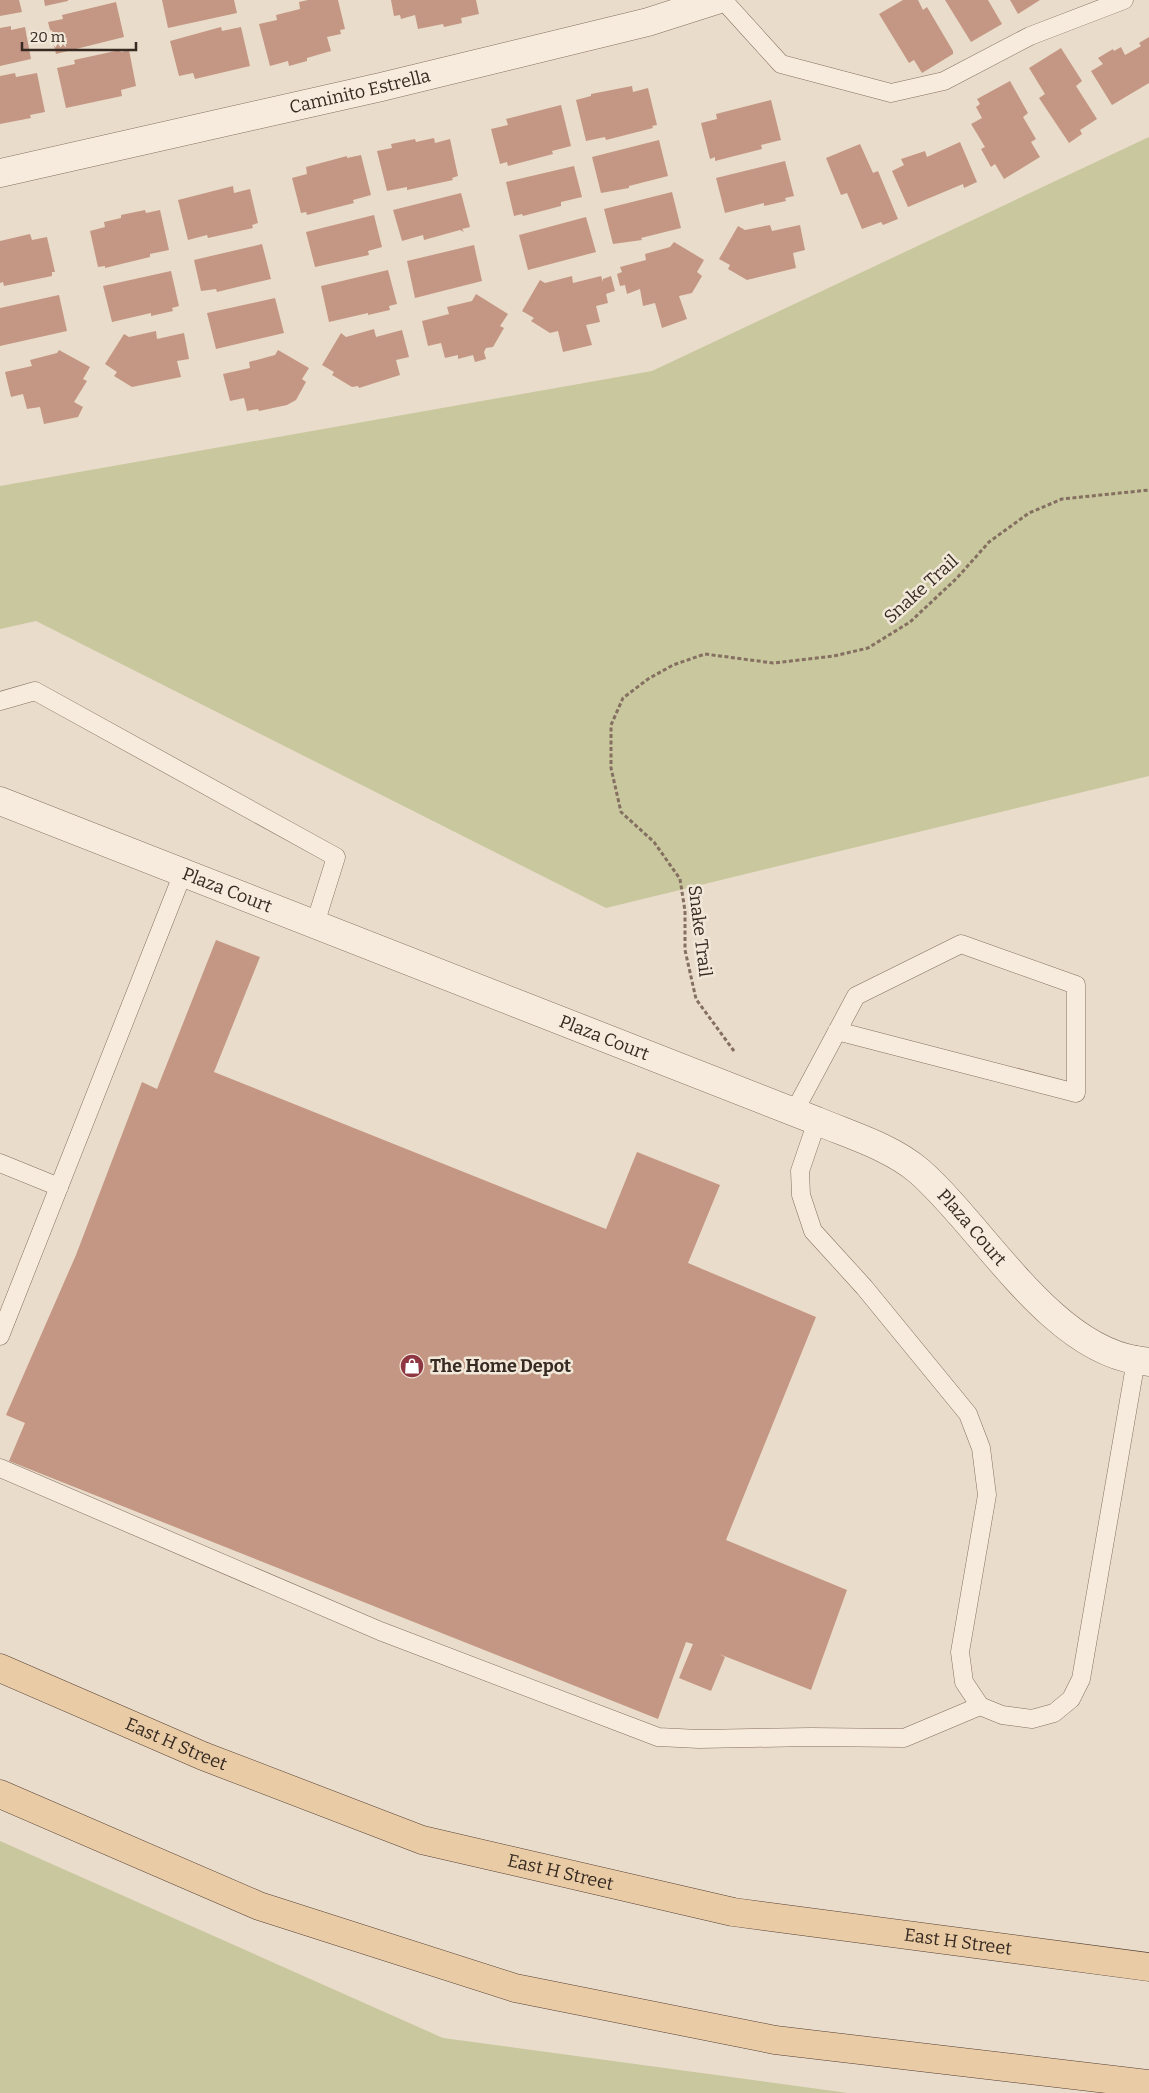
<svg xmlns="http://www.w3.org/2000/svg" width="1149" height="2093" font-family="Bitter,serif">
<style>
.green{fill:#c8c79e}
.building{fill:#c49784}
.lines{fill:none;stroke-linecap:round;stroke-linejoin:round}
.service-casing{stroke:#856f60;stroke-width:19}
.minor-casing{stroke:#856f60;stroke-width:29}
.tertiary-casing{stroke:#856f60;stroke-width:29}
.primary-casing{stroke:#543e33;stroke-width:29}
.path{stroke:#856f60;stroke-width:3;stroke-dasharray:4 2.5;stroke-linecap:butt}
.service{stroke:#f6ebdc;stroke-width:18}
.minor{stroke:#f6ebdc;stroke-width:28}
.tertiary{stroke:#f6ebdc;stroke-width:28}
.primary{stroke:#e9cca6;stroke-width:28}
.labels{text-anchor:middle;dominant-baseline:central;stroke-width:5;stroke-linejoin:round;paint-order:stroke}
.street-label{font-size:18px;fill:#372a22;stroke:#f2e8d9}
.poi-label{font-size:18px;font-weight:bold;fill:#372a22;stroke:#f2e8d9;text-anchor:start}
</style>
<rect width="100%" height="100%" fill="#eadcca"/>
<g class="green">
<polygon points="1149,137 1149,776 606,908 36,621 0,629 0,486 652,371"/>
<polygon points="0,1841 443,2038 848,2093 0,2093"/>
</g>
<g class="building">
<polygon points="0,0 19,0 22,12 0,16"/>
<polygon points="44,0 68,0 68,1 45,6"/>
<polygon points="162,0 234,0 237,13 168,28"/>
<polygon points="308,0 338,0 345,29 340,30 341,34 327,37 331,51 307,58 307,61 289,66 288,61 270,66 259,24 277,20 276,15 300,9 299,2"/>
<polygon points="391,0 476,0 479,14 461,18 462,23 444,27 443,24 418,29 415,15 401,19 400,15 394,16"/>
<polygon points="903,0 918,0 923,10 927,7 953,51 953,54 922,73 914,60 909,63 879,14"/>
<polygon points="945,0 988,0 1002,24 971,42"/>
<polygon points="1010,0 1040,0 1018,14"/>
<polygon points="116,2 124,37 56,54 48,22 63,19 62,15"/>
<polygon points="11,26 11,30 25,27 31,59 0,66 0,28"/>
<polygon points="221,27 222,31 241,27 250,66 195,79 193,73 179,76 170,41"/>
<polygon points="1149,37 1149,83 1112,105 1091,71 1103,64 1098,58 1113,49 1114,51 1121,47 1125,55 1141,46 1139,43"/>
<polygon points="1061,48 1082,81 1076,86 1097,119 1080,130 1082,134 1069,143 1039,98 1045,94 1029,68"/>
<polygon points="120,50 121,52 129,50 136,86 121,90 122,96 66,108 57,68 75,64 74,60"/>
<polygon points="15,73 16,77 37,73 45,112 30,115 31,118 0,124 0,76"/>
<polygon points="1010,81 1028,113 1023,117 1036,139 1031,142 1040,157 1004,179 995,164 991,167 981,149 985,147 971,124 982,118 976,107 980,104 977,99"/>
<polygon points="632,86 633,92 648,88 657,125 652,126 653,128 606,140 605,137 586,141 576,100 591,96 591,94"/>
<polygon points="771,100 781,140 761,145 762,149 715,161 715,157 710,159 701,123 717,119 716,114"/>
<polygon points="561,105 571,146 552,151 553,154 508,166 507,162 500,164 491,129 508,125 506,119"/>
<polygon points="434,138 435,143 450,139 458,176 452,178 453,180 407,190 407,187 387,191 377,151 392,148 391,144 415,139 416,142"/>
<polygon points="659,140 668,176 629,186 629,188 601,193 592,157"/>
<polygon points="960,142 977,182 964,188 963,184 908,207 892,171 904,165 901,159 925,151 927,157"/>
<polygon points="860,144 873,173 878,171 898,219 883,225 881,222 862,229 847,193 841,195 826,158"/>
<polygon points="361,155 371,195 353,200 354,203 307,215 306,212 301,213 292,178 307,174 306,167 347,156 347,158"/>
<polygon points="785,161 794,196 785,198 786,201 764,206 764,203 725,213 716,178"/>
<polygon points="574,166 582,197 561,202 561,206 523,216 522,214 514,216 506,182"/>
<polygon points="233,186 234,193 250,189 258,223 252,225 253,228 208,238 207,235 188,240 178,200"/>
<polygon points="672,192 681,228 641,238 642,240 613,244 604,209"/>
<polygon points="461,193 470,227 462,229 464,232 460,230 424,240 423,235 402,241 393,210"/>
<polygon points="145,210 146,213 160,210 169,250 150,254 150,257 105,268 105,266 98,267 90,231 105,227 104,222 121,218 121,215"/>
<polygon points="374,215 382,247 368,251 369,255 315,267 306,232"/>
<polygon points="586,217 596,252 528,270 519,235"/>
<polygon points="770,225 772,231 800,225 805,250 793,253 796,268 747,280 728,269 730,265 719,259 738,226 745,230"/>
<polygon points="30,234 32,240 47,237 55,272 52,272 52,276 4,286 3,282 0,283 0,241"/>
<polygon points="674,242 704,260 697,272 702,276 692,293 679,296 687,319 662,328 655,303 643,306 640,289 627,294 625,285 620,286 617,274 622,272 620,267 646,260 645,254 670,247"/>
<polygon points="262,244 271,279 217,292 216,289 201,291 194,260"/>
<polygon points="474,245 482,281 415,298 407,261"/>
<polygon points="388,270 397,304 389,306 390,310 368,315 368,313 329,322 321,286"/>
<polygon points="171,271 179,306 172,308 173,311 151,316 151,313 112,322 103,286"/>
<polygon points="572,276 573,283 601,276 603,282 603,279 611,276 615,291 606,294 608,303 596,306 600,322 586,325 592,345 563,352 558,331 550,333 531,321 534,318 522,311 540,280 545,283"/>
<polygon points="476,294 508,314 500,326 504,328 493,347 486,348 484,352 486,359 475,362 473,355 458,359 458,355 445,358 441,343 428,346 422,321 449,314 447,307 472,301"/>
<polygon points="59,295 67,331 0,346 0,308"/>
<polygon points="275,298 284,333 216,349 207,313"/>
<polygon points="374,329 376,337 402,330 409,357 396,360 400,375 359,388 358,386 352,387 332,375 334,372 322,365 341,333 346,337"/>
<polygon points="156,331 157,339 184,333 189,359 177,361 181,377 132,387 114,376 117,372 105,364 124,334 129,337"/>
<polygon points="59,350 90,367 83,379 87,381 74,402 83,407 78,417 44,424 40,407 27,409 23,394 11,397 5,372 32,366 30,360 57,353"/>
<polygon points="278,350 309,368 302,379 306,382 296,400 287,405 259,411 258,409 247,411 244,398 230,401 223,374 250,368 249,362 275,355"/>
<polygon points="216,940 260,957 214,1072 606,1229 637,1152 720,1185 688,1263 816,1317 726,1540 847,1590 811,1690 719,1654 725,1657 711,1691 679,1678 693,1644 686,1642 658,1719 9,1461 25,1423 6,1415 76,1255 142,1082 157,1089"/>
</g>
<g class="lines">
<g class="service-casing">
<g id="service">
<polyline points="723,0 781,64 891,93 944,81 1030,36 1124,0"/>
<polyline points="0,701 35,691 336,857 315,924"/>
<polyline points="794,1112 856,996 961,944 1076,985 1076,1093 837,1031"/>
<polyline points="817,1121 800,1171 801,1195 813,1231 864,1287 968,1414 981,1448 987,1495 960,1652 964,1682 980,1706 1002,1715 1032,1719 1054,1713 1071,1699 1081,1679 1136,1360"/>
<polyline points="0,1163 59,1187"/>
<polyline points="0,1336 183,873"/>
<polyline points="0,1468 380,1631 658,1737 699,1739 811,1737 904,1738 980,1706"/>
</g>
</g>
<g class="minor-casing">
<g id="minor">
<path id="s1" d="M0 173 381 87 648 22 717 0"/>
<path id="s2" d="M0 801 817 1121C850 1135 891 1147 919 1171 982 1226 1049 1346 1136 1360"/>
</g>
</g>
<g class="tertiary-casing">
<polyline id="tertiary" points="1136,1360 1149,1362"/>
</g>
<g class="primary-casing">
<g id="primary">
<path id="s3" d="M0 1668 203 1756 422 1840 733 1912 1149 1967"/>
<polyline points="0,1794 259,1906 515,1988 775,2040 1149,2084"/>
</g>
</g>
<polyline class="path" points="734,1051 696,999 685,950 685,911 680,879 654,842 621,812 611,768 611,725 623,698 648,679 673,665 705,654 773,663 834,656 868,648 910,622 957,578 989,542 1029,513 1062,499 1149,490"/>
<use href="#service" class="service"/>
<use href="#minor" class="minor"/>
<use href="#tertiary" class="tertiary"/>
<use href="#primary" class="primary"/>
</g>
<defs>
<g id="shop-disc" transform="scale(1.25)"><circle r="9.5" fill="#8e3642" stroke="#f2e8d9"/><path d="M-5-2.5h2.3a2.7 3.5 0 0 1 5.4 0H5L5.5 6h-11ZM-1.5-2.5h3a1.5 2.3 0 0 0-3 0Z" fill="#fff"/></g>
</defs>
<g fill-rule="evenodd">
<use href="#shop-disc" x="412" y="1366"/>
</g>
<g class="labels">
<g class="street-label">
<text stroke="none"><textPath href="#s1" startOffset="369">Caminito Estrella</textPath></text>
<text transform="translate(921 589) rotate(-42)">Snake Trail</text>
<text stroke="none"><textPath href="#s2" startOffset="244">Plaza Court</textPath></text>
<text transform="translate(700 931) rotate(83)">Snake Trail</text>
<text stroke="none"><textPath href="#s2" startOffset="649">Plaza Court</textPath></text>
<text stroke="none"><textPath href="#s2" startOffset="1069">Plaza Court</textPath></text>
<text stroke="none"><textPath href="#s3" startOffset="192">East H Street</textPath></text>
<text stroke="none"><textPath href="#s3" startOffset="598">East H Street</textPath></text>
<text stroke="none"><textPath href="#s3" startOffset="1002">East H Street</textPath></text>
</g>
<g class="poi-label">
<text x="430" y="1366">The Home Depot</text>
</g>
</g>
<path d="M22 42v8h114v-8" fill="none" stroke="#372a22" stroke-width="2.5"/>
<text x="30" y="42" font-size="15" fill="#372a22" stroke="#f2e8d9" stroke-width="4" paint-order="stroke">20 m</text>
</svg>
